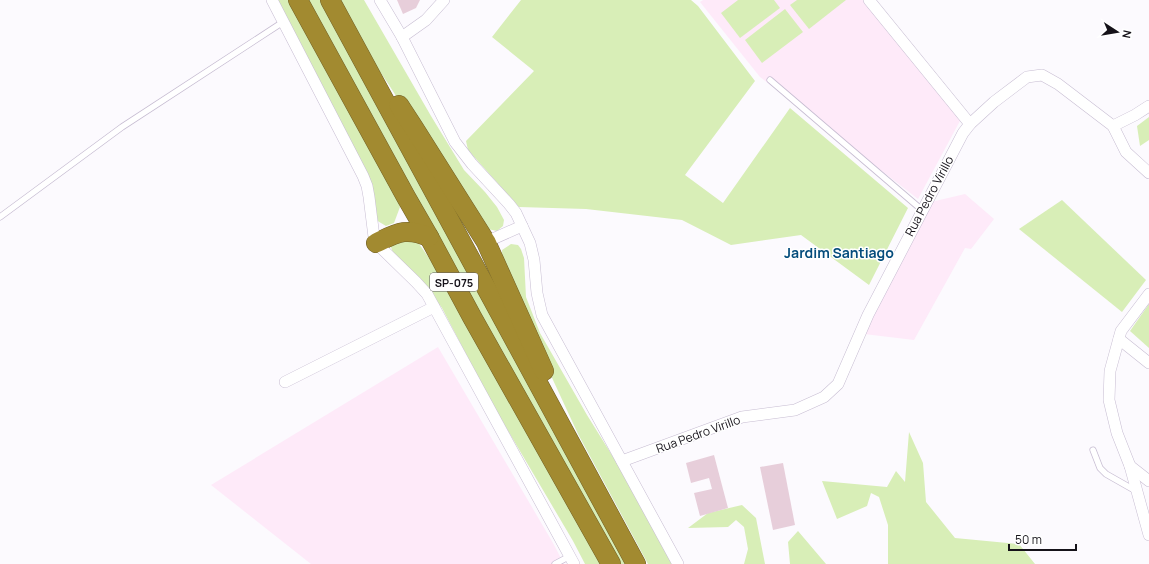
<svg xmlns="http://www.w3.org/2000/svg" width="1149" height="564" font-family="Manrope,sans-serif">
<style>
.industrial{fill:#feeaf9}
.green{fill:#d8eeb7}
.building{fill:#e7ceda}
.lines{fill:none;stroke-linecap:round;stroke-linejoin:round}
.lane-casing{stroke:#c7bdd2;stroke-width:7}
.street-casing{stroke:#c7bdd2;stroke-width:12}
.highway-casing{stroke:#716028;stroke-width:20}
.lane{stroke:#fff;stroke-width:5.5}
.street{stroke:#fff;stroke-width:11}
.highway{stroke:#a28a30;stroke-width:19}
.labels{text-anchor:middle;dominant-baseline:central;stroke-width:3;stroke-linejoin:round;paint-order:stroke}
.shield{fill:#fff;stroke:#5b595e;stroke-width:1}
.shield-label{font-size:11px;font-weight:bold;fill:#151219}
.street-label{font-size:12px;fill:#151219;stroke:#fff}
.quarter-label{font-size:14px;font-weight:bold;fill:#054d7c;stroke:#fff}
</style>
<rect width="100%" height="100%" fill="#fcfafe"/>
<g class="industrial">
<polygon points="703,0 863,0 961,119 918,199 760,77 700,2"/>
<polygon points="965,194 994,219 971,249 965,248 914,340 864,334 931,202"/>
<polygon points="438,347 553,543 564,564 311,564 211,485"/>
</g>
<g class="green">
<polygon points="278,0 292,0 395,192 400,207 394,223 386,226 376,220 373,195"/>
<polygon points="304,0 323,0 630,564 617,564"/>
<polygon points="334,0 364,0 431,116 464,170 485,192 497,207 504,220 503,226 497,231 488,229 471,212 389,85 343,17"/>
<polygon points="521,0 691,0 698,6 755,81 685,175 723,203 790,108 908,208 869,285 801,235 731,245 682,220 586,209 519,207 468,150 466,141 534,71 492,37"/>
<polygon points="738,0 774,0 780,8 740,38 721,13"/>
<polygon points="797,0 846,0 809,29 790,5"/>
<polygon points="785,9 803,32 762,63 745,40"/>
<polygon points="1149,117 1149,140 1140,146 1137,126"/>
<polygon points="1062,200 1146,280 1122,312 1019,229"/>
<polygon points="395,239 417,241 429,258 504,382 602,564 585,564 573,541 491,402 442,308 423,282 393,253 390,244"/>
<polygon points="511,244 518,245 521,249 524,258 526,297 540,333 587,415 633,489 672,564 648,564 578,434 503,272 502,250"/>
<polygon points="1149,304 1149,348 1130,331"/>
<polygon points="909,432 923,463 926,502 955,538 1019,544 1035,564 888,564 888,525 879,497 871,493 867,506 837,519 822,481 887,487 896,471 905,482"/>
<polygon points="742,505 756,518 765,564 744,564 748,549 744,527 736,520 728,527 688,528 708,513"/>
<polygon points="798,531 826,564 827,564 790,564 788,542"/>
</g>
<g class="building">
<polygon points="397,0 420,0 416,8 403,14"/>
<polygon points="714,455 728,508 700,516 694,493 712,489 709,478 691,483 686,463"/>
<polygon points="783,463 795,525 773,530 760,467"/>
</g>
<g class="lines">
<g class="lane-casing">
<g id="lane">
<polyline points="770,80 922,210"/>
<polyline points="0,217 122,127 283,22"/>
<polyline points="1093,450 1100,468 1106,474 1136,491"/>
<polyline points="555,564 570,556"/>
</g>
</g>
<g class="street-casing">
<g id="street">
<polyline points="272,0 363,176 367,186 369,197 374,237 376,243 416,282 427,294 574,564"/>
<polyline points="380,0 402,37 455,142 472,164 509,204 516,213 530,243 534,260 537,293 542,315 678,564"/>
<polyline points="869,0 970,124"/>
<polyline points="402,37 426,20 444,0"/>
<polyline points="1113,126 1135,115 1149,106"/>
<polyline points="486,242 522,226"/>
<polyline points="1149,294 1121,331 1110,371 1109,400 1117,433 1130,466 1149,535"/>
<polyline points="1119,339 1149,363"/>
<polyline points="285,382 434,307"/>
<polyline points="622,461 742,417 795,410 824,397 838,384 868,315 963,133 970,124 994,102 1027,77 1042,75 1058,84 1113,126 1126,152 1149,173"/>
<polyline points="1130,466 1149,481"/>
</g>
</g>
<g class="highway-casing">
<g id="highway">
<polyline points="298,0 406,197 429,237 472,317 611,564"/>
<polyline points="330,0 636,564"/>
<polyline points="399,105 414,128 486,242 544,371"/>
<path d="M376 243C397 233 406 227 429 237"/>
</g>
</g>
<use href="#lane" class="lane"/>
<use href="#street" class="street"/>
<use href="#highway" class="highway"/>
</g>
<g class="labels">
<rect class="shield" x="430" y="273" width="48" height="18" rx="3"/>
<g class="shield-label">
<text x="454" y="282">SP-075</text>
</g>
<g class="street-label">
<text transform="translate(929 196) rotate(-62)">Rua Pedro Virillo</text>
<text transform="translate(698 434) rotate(-20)">Rua Pedro Virillo</text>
</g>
<g class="quarter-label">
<text x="839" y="252">Jardim Santiago</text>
</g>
</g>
<g transform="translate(1117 32) rotate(102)" stroke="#ffffff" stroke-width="3" paint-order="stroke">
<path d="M0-3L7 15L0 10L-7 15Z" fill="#151219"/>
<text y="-6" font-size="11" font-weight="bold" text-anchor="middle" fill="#151219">N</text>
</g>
<path d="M1009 544v6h67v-6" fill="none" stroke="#151219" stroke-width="2"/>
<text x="1015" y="544" font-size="12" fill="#151219" stroke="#ffffff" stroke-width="3" paint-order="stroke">50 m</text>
</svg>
